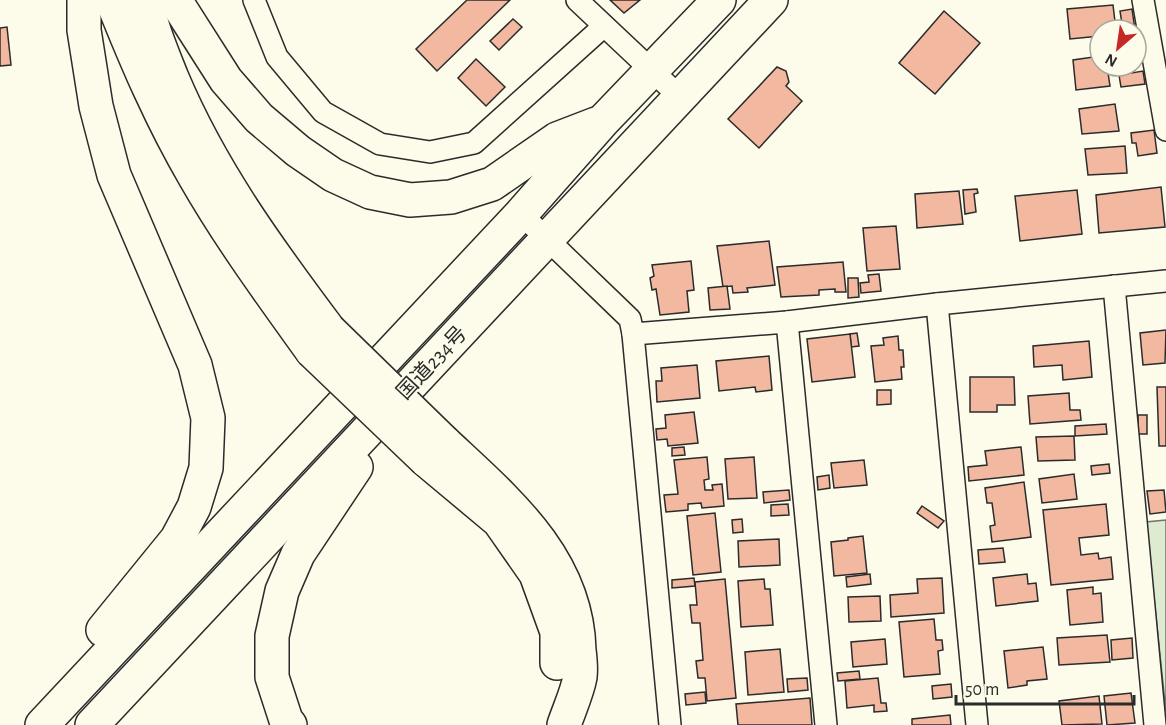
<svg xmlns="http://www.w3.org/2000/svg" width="1166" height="725" font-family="'Alegreya Sans','Noto Sans JP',sans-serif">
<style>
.green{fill:#deebd1;stroke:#74746e;stroke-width:1.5}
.building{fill:#f2b8a0;stroke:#2b2b2b;stroke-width:1.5}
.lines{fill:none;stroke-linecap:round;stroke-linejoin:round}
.street-casing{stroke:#2b2b2b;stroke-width:24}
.highway-casing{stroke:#2b2b2b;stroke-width:36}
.street{stroke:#fdfbea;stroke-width:21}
.highway{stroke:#fdfbea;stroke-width:33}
.highway-bridge-casing{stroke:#2b2b2b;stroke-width:36;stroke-linecap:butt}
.highway-bridge{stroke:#fdfbea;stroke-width:33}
.labels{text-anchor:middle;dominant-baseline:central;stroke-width:4.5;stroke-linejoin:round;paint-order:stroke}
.street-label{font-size:21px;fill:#2b2b2b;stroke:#fdfbea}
</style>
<rect width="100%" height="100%" fill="#fdfbea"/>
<polygon class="green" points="1166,520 1166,712 1146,522"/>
<g class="building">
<polygon points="467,0 510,0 437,71 416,49"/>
<polygon points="610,0 640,0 624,13"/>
<polygon points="1113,5 1116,30 1100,30 1100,36 1070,39 1067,9"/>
<polygon points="1132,9 1135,30 1123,30 1120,11"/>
<polygon points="944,11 980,43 935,94 899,63"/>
<polygon points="513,19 522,27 499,50 490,41"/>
<polygon points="7,27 11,65 0,66 0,28"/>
<polygon points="1100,56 1100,66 1107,66 1110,86 1076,90 1073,60"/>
<polygon points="476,59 505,87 486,106 458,78"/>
<polygon points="777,67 786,71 789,82 786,86 802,101 759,148 728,119"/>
<polygon points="1143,71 1145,84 1121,87 1119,75"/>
<polygon points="1115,104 1119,131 1082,134 1079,109"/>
<polygon points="1154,130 1157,153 1138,156 1136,143 1132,143 1131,133"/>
<polygon points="1125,146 1127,173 1088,175 1085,149"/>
<polygon points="1161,187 1165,227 1099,233 1096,195"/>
<polygon points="977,189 978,193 974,194 976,212 965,214 963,190"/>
<polygon points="1077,190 1082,234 1020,241 1015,196"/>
<polygon points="959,191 963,224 917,228 915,194"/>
<polygon points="896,226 900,269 867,271 863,228"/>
<polygon points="769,241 775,285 747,288 748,292 733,293 732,286 723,287 717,246"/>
<polygon points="691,261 694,290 687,291 689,312 660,315 656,289 652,290 650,278 654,276 652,265"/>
<polygon points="843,262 846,292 835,292 835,289 819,290 819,295 781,297 777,267"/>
<polygon points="879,274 881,291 861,293 860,283 869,282 868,275"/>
<polygon points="848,278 858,278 859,297 848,298"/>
<polygon points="727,286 730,309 710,310 708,288"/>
<polygon points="1166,330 1165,363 1143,365 1140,333"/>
<polygon points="857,333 859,346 851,347 850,334"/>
<polygon points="850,334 855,377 812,382 807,339"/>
<polygon points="898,336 899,350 903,350 904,367 901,367 902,379 875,382 871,346 884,345 883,338"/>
<polygon points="1089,341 1092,377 1063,380 1062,365 1034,367 1033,346"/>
<polygon points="769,356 772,390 756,392 755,387 719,391 716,361"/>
<polygon points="697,365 700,398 657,402 656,381 662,381 661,368"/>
<polygon points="970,377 1014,377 1015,405 997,405 997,412 970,412"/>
<polygon points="1157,387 1166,387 1166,446 1159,446"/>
<polygon points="877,390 891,390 891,404 877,405"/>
<polygon points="1069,393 1070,410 1080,410 1081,420 1030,424 1028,396"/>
<polygon points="694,412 698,443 668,446 667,439 657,440 656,429 666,428 665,415"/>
<rect x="1138" y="415" width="9" height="19"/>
<polygon points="1106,424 1107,434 1075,436 1075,426"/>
<polygon points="1074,436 1075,460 1038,461 1036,437"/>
<polygon points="684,447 685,455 672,456 672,448"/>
<polygon points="1021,447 1024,475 969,481 968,467 987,465 985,451"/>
<polygon points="707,457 709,479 704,480 705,490 713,490 712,485 722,484 724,506 702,508 701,503 688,504 688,510 666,512 664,495 678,494 674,460"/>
<polygon points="754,457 757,498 728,499 725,459"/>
<polygon points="864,460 867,485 834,488 831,463"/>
<polygon points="1109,464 1110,473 1092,475 1091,466"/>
<polygon points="1074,474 1077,499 1042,503 1039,479"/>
<polygon points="829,475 830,488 818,490 817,477"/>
<polygon points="1024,482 1031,537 992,542 990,526 995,525 992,503 987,503 985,488"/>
<polygon points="789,490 790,500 764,503 763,492"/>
<polygon points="1164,490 1166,512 1150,514 1147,491"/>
<polygon points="788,504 789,515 771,516 771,505"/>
<polygon points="1106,504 1109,535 1079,538 1081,555 1098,553 1099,559 1111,557 1113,579 1051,585 1043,510"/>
<polygon points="922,506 944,521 938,528 917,513"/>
<polygon points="715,513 721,572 693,575 687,516"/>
<polygon points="742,519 743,532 733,533 732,520"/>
<polygon points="863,536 867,573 834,576 831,542 848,540 848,538"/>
<polygon points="779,539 780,565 739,567 738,541"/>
<polygon points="1003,548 1005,562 979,564 978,550"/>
<polygon points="870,574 871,584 847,587 846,577"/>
<polygon points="1027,574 1028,584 1036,583 1038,601 996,606 993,578"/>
<polygon points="694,578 695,586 672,588 672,580"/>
<polygon points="942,578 944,613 891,617 890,595 918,593 917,579"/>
<polygon points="725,579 736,698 707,701 705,678 698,678 696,661 703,660 700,623 692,623 690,605 697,605 695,582"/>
<polygon points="764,579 765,589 770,589 773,625 741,627 738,581"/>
<polygon points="1093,587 1093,594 1101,593 1103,622 1070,625 1067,590"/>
<polygon points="880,596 881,621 849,622 848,597"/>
<polygon points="934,619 936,640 942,640 943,650 938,651 940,674 904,677 899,622"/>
<polygon points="1107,635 1110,662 1059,665 1057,638"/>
<polygon points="1132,638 1133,658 1112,660 1111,640"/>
<polygon points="885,639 887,664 853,667 851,642"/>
<polygon points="1043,647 1047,679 1027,681 1027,685 1008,688 1004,651"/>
<polygon points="780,649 784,692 748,695 745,652"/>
<polygon points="859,671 860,679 838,681 837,673"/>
<polygon points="807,678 808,690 788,692 787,679"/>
<polygon points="878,678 881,703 886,703 887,711 874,712 874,705 847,708 845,681"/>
<polygon points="951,684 952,697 933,699 932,686"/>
<polygon points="705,692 706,703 686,705 685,694"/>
<polygon points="1131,693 1135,723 1107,725 1104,696"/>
<polygon points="1099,696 1102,724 1062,725 1059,701"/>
<polygon points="810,698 812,725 738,725 736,704"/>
<polygon points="950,715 951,725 912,725 912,719"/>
</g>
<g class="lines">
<g class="street-casing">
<g id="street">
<polyline points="254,0 277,57 323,112 380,144 430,152 474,143 604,26"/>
<polyline points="577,0 681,98"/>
<polyline points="1143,0 1166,130"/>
<polyline points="521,214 630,319 633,334 787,322 937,304 1166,281"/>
<polyline points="1114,286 1155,725"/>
<polyline points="937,304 977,725"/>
<polyline points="787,322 826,725"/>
<polyline points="633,334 670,725"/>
</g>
</g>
<g class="highway-casing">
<g id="highway">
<polyline points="84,0 84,30 96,106 114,175 195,365 208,418 206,468 194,507 177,539 103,630"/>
<path d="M112 0C136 60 162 121 195 177 230 238 271 294 312 351"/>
<path d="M146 0C151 27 162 53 172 78 211 171 269 250 329 330"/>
<polyline points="175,0 226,80 259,118 298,151 333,175 370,192 410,200 451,197 492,184 557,139 596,124"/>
<path d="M444 442C506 500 577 558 579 650 580 658 581 669 580 677 577 693 569 710 564 725"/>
<polyline points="426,460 499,521 536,574 557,632 557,663"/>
<polyline points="42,725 521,214 603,121 719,0"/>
<polyline points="92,725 771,0"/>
<polyline points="290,725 286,720 272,677 272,636 282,591 298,554 356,467"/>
</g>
</g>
<use href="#street" class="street"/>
<use href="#highway" class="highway"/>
<g class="highway-bridge-casing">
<g id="highway-bridge">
<polyline points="329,330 444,442"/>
<polyline points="312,351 426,460"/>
</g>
</g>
<use href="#highway-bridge" class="highway-bridge"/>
</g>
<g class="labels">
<g class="street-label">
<text transform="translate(432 363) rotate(-47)">国道234号</text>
</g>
</g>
<g transform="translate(1118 48) rotate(209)"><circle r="28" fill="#fdfbea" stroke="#a9a89e" stroke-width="1.5"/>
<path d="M0-4.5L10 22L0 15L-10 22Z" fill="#c62828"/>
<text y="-9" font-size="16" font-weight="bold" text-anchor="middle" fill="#2b2b2b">N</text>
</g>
<path d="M956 695v9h178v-9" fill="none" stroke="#2b2b2b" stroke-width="3"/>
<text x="965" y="695" font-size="18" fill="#2b2b2b" stroke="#fdfbea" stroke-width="4.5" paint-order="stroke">50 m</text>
</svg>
